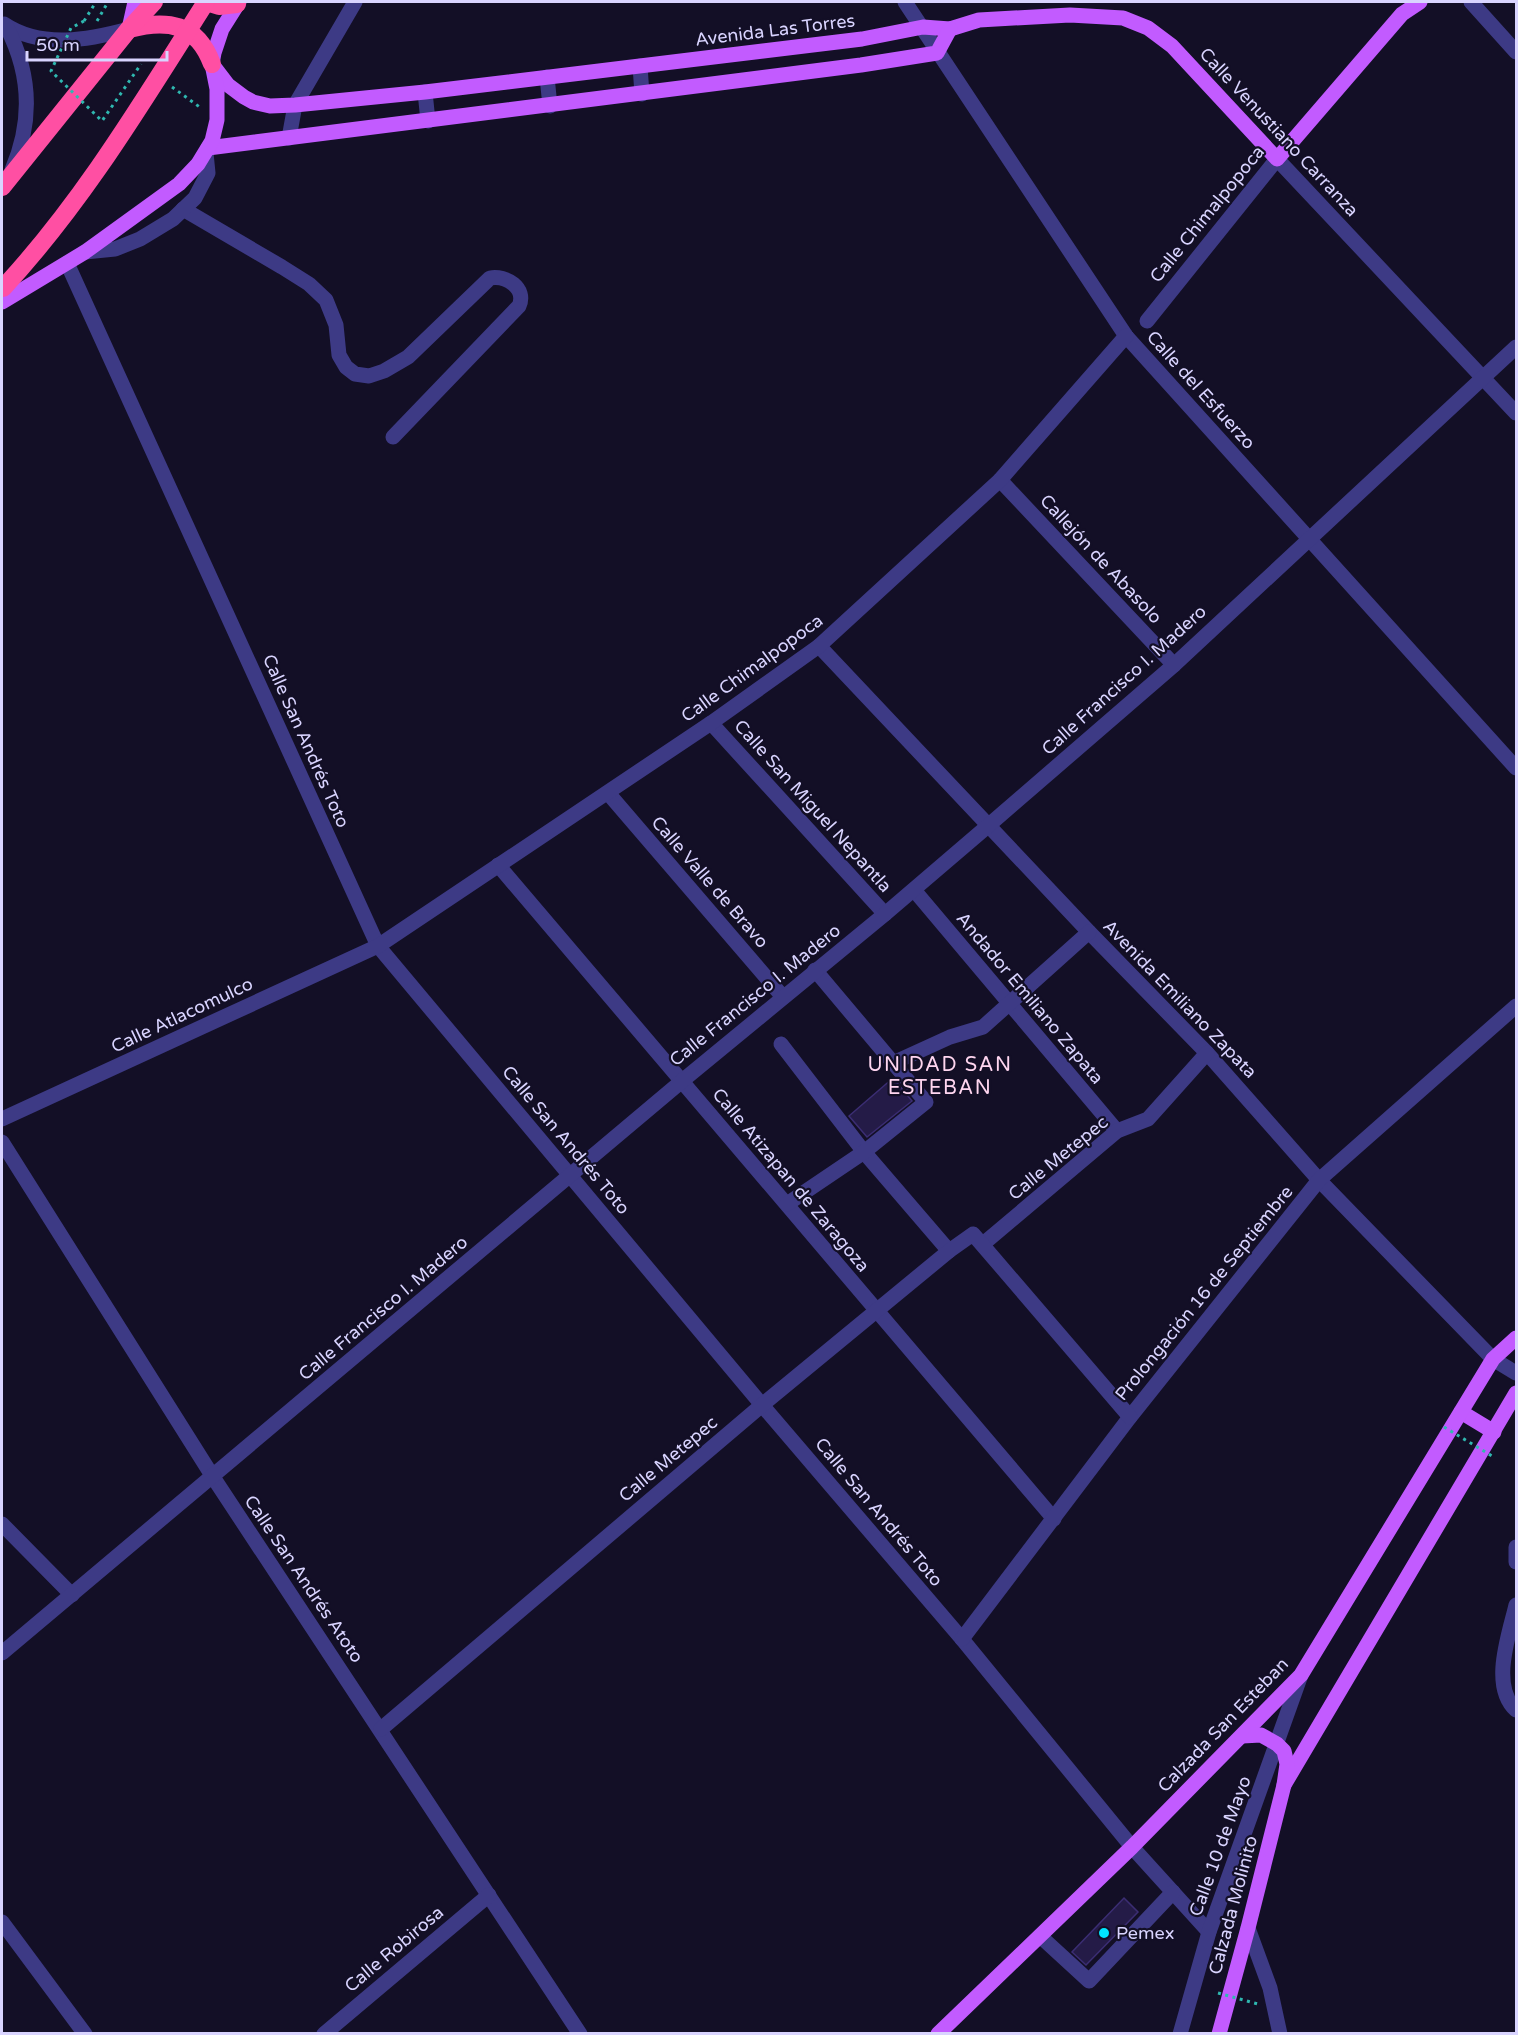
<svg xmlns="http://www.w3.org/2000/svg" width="1518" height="2035" font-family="'Varela Round',sans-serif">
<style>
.building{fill:#241b47;stroke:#3b2d73;stroke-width:1.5}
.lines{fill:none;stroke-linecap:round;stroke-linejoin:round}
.path{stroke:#2fb8b0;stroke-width:3;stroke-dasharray:3 4.5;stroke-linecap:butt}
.minor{stroke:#3d3a85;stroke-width:15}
.major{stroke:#c25bff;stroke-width:15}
.highway{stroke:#ff4fa3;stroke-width:18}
.path-bridge{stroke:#2fb8b0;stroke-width:3;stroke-dasharray:3 4.5;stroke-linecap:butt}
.highway-bridge{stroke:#ff4fa3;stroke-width:18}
.poi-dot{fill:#00e5ff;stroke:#130f26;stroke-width:2}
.labels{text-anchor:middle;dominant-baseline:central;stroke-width:4.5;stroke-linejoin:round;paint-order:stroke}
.street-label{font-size:18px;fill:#d9d4ff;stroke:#130f26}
.poi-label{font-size:18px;fill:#d9d4ff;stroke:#130f26;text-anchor:start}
.neighbourhood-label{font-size:20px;letter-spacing:1.5px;fill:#ffd6f0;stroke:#130f26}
</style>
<rect width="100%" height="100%" fill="#130f26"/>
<g class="building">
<polygon points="893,1078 912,1101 867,1137 849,1116"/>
<polygon points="1124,1898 1138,1912 1086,1965 1072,1952"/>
</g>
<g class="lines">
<g class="path">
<polyline points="84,21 96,2"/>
<polyline points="97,21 108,2"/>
<polyline points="172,87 201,108"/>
</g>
<g class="minor">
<polyline points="905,2 1126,336 1516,768"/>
<polyline points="1471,2 1516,52"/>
<path d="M4 24C41 49 89 40 129 29"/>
<path d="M6 26C31 73 33 121 12 170"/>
<polyline points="640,66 642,94"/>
<polyline points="547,77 550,106"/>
<polyline points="425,92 428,121"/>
<polyline points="289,138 295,105 355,2"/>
<path d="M183 209 282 267 309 284 326 300 336 325 339 355 346 367 355 374 369 376 384 371 408 357 490 278C506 275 527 288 519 306L393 437"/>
<polyline points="85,252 115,249 140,239 173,219 195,198 208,173 206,153"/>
<polyline points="67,263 378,946 762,1405 962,1639 1132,1847 1209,1932"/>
<polyline points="1147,321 1277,159 1516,413"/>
<polyline points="1000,480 1174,665"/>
<polyline points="819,646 1089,932 1207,1053 1319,1180 1493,1359 1516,1373"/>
<polyline points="711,723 885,914"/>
<polyline points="608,793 783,997"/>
<polyline points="498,865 1054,1519"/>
<polyline points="914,890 1117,1131"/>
<polyline points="781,1044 864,1152 949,1251"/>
<polyline points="893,1063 950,1037 983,1027 1089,932"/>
<polyline points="2,1119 378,946 711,723 819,646 1000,480 1126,336"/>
<polyline points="2,1142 213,1477 580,2034"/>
<polyline points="787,1204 864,1152 926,1102 815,970"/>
<polyline points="983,1244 1117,1131 1148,1119 1207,1053"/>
<polyline points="2,1524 72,1595"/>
<polyline points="1516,1547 1516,1562"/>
<path d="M1516 1605C1509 1635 1490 1686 1516 1710"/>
<polyline points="962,1639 1130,1417 1319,1180 1516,1006"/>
<polyline points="2,1653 682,1081 885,914 989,825 1174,665 1516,347"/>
<polyline points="381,1729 762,1405 949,1251 973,1234 1130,1417"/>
<polyline points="2,1922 85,2034"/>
<polyline points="1248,1928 1270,1988 1280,2034"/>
<polyline points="1040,1936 1089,1981 1173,1892"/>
<polyline points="324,2034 489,1895"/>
<polyline points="1180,2034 1209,1932 1301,1675"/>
</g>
<g class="major">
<polyline points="129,29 135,2"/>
<polyline points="212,64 228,85 244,97 253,102 270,106 295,105 425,92 862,39 923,27 950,29 979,20 1070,15 1123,18 1148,28 1172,46 1277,159 1402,14 1420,2"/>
<polyline points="208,148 861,65 937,53 950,29"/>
<polyline points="2,302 85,252 179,184 198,164 212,141 217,120 217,89 212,64 214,53 222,29 239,2"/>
<polyline points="1461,1412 1494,1432"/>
<polyline points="1284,1785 1516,1393"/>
<polyline points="938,2034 1132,1847 1301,1675 1493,1359 1516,1338"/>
<polyline points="1219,2034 1248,1928 1284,1785 1287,1764 1284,1751 1277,1744 1261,1735 1242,1736"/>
</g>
<g class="highway">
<polyline points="206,2 219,6 237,4"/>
<path d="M129 29C167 19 197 23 212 64"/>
<polyline points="2,187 129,29 154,2"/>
</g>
<g class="path-bridge">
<polyline points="84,21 71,28 51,71 102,121 141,64"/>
<polyline points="1444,1427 1492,1456"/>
<polyline points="1218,1993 1258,2004"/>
</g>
<path class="highway-bridge" d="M3 288C83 202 143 101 206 2"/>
</g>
<circle class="poi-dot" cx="1104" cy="1933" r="6"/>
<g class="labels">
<g class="street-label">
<text transform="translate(775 30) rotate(-7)">Avenida Las Torres</text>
<text transform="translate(1279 132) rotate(47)">Calle Venustiano Carranza</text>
<text transform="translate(1207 214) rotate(-51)">Calle Chimalpopoca</text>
<text transform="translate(1201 390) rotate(48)">Calle del Esfuerzo</text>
<text transform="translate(1101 559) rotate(47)">Callejón de Abasolo</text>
<text transform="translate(752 668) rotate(-36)">Calle Chimalpopoca</text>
<text transform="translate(1124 680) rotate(-42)">Calle Francisco I. Madero</text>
<text transform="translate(306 741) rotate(66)">Calle San Andrés Toto</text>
<text transform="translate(813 806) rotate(48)">Calle San Miguel Nepantla</text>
<text transform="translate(710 882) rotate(49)">Calle Valle de Bravo</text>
<text transform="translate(755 995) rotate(-39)">Calle Francisco I. Madero</text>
<text transform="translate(1030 998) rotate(50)">Andador Emiliano Zapata</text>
<text transform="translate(1180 999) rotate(46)">Avenida Emiliano Zapata</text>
<text transform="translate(182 1015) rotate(-25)">Calle Atlacomulco</text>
<text transform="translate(566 1140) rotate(50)">Calle San Andrés Toto</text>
<text transform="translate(1058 1158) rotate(-39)">Calle Metepec</text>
<text transform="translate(791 1180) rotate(50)">Calle Atizapan de Zaragoza</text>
<text transform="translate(1204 1293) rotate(-51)">Prolongación 16 de Septiembre</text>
<text transform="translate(383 1308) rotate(-40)">Calle Francisco I. Madero</text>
<text transform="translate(668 1459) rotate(-40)">Calle Metepec</text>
<text transform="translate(879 1512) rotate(50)">Calle San Andrés Toto</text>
<text transform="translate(304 1579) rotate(56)">Calle San Andrés Atoto</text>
<text transform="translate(1223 1725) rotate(-46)">Calzada San Esteban</text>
<text transform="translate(1220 1846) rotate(-70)">Calle 10 de Mayo</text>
<text transform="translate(1233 1905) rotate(-75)">Calzada Molinito</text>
<text transform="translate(394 1949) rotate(-40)">Calle Robirosa</text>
</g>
<g class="poi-label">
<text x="1116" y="1933">Pemex</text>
</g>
<g class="neighbourhood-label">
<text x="940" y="1065">UNIDAD SAN<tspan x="940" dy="23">ESTEBAN</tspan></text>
</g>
</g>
<rect width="1518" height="2035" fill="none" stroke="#d9d4ff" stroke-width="6"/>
<path d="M27 51v9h140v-9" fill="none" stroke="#d9d4ff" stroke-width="3"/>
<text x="36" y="51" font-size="18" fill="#d9d4ff" stroke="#130f26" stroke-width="4.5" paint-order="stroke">50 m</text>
</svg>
